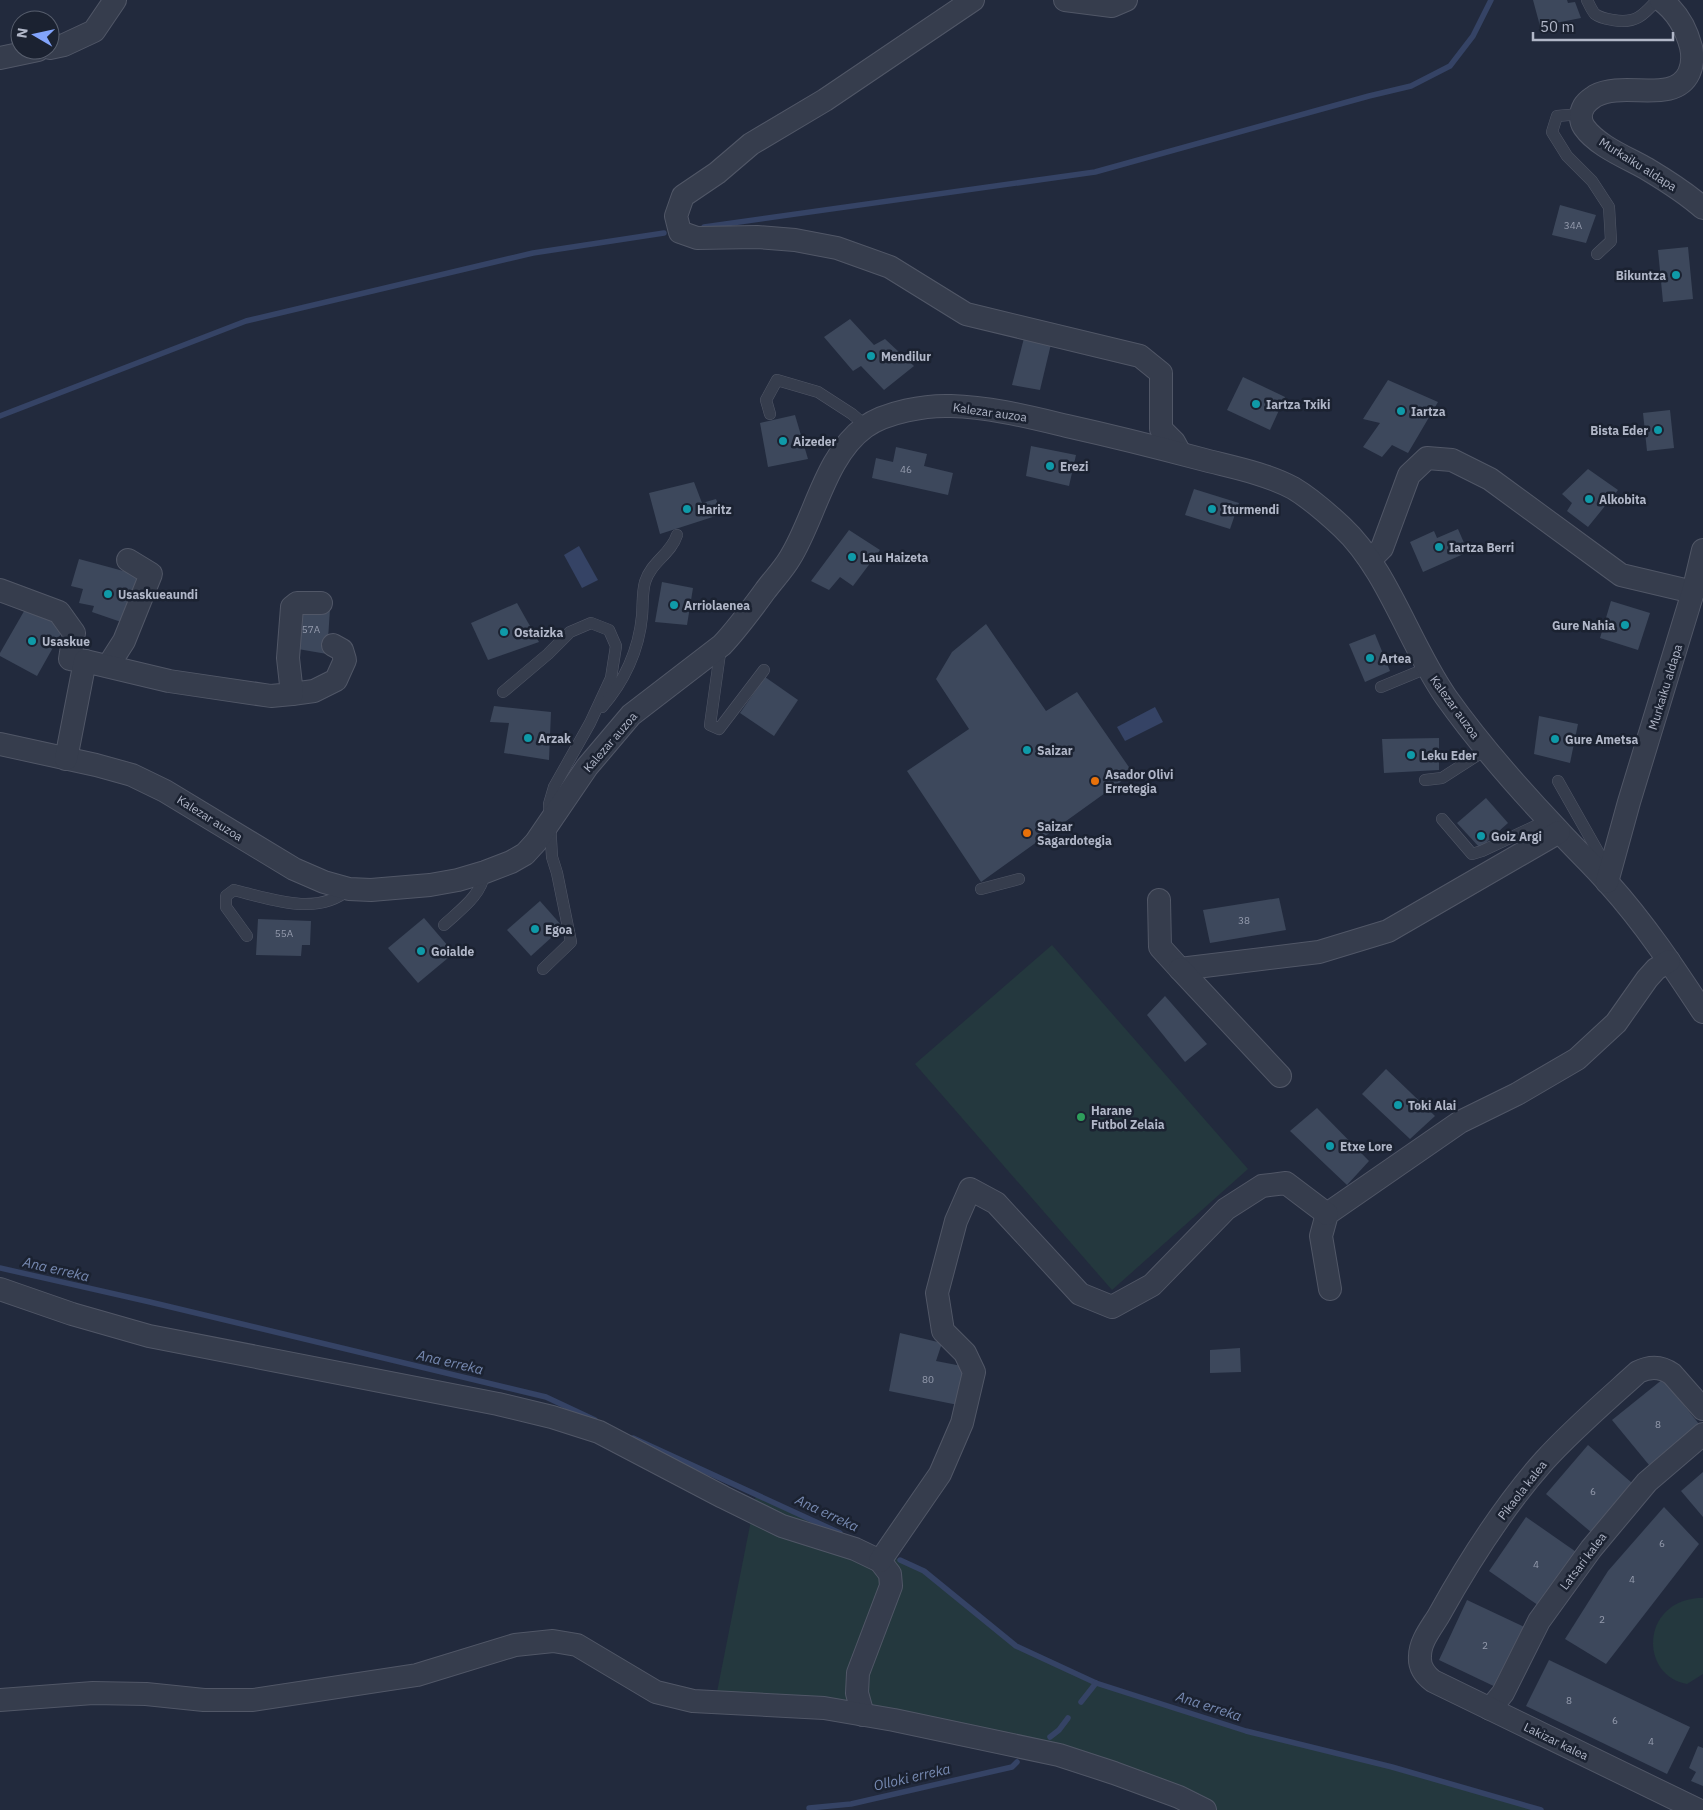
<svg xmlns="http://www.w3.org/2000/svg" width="1703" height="1810" font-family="'IBM Plex Sans',sans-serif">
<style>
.green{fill:#24383e}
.water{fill:#354365}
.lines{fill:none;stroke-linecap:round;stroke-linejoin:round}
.stream{stroke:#354365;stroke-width:5.5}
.building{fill:#3d485c}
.lane-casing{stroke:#515767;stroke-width:12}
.street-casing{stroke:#515767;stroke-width:24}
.lane{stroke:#363d4d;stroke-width:11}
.street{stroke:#363d4d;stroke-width:22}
.culture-dot{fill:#0f9aa8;stroke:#1b2231;stroke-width:2}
.food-dot{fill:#e8710a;stroke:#1b2231;stroke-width:2}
.leisure-dot{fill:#2e9e5b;stroke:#1b2231;stroke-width:2}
.labels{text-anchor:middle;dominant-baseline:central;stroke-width:5;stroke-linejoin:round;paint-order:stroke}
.number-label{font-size:10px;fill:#949bad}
.street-label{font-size:12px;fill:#b1b7c8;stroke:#1b2231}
.poi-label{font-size:12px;font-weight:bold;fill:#b1b7c8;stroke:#1b2231;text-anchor:start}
.water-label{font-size:14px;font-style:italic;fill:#778ab2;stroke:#1b2231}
</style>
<rect width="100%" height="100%" fill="#222a3d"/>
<g class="green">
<polygon points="1052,945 1248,1169 1112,1290 915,1064"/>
<polygon points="756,1495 924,1571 1016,1646 1095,1683 1246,1731 1392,1767 1541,1810 1205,1810 1059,1755 715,1702"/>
<path d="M1698 1598H1703V1674L1687 1684C1640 1676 1640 1603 1698 1598Z"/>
</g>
<g class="water">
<polygon points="579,546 598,580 582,588 564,555"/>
<polygon points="1155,707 1163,722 1125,741 1117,727"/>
</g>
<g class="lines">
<g class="stream">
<polyline points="704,227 1095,172 1369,96 1411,86 1450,66 1473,36 1491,0"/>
<polyline points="0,416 246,321 533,253 664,233"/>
<polyline points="0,1268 150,1302 546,1397 595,1420"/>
<polyline points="633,1438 840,1533"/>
<polyline points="900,1560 924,1571 1016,1646 1096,1683 1246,1731 1392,1767 1541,1810"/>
<polyline points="1081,1702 1096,1683"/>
<polyline points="1050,1737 1059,1730 1068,1718"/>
<polyline points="809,1808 851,1804 1012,1767 1017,1762"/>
</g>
</g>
<g class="building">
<polygon points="1533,0 1567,0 1568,3 1575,2 1581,18 1540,26"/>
<polygon points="1560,205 1596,215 1586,243 1552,235"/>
<polygon points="1688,247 1693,299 1663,302 1658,250"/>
<polygon points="850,319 874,345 885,339 914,366 884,390 861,366 853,371 824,337"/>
<polygon points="1024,338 1051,344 1040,390 1012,385"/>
<polygon points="1243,377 1285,397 1270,430 1227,410"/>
<polygon points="1388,380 1438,402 1408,453 1392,445 1382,457 1363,447 1380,423 1363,419"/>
<polygon points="1670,410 1674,448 1647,451 1643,413"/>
<polygon points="795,415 808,459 768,467 760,423"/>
<polygon points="1031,446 1076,455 1069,486 1026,476"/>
<polygon points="896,447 927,454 924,466 953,473 948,495 872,478 876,458 893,462"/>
<polygon points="1588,469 1618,490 1588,527 1567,511 1572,503 1562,494"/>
<polygon points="694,482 702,503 716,499 722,514 660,534 649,493"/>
<polygon points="1194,489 1239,503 1230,529 1185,515"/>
<polygon points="1458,529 1468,552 1423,572 1410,542 1434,531 1437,538"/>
<polygon points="849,530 880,550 853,586 840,577 829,590 811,581"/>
<polygon points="79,559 142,576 124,623 92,612 94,606 79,603 83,589 71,586"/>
<polygon points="662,582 693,588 687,625 655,622"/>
<polygon points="1611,601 1650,613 1638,650 1600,638"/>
<polygon points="517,603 539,642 488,660 471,623"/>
<polygon points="27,606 64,628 37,676 0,656 0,653"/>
<polygon points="298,607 330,609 327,654 292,648"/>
<polygon points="986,624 1046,711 1077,692 1133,773 981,882 907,771 969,729 936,679 952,652"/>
<polygon points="1375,634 1390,671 1365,682 1349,644"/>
<polygon points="765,677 798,700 774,736 740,713"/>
<polygon points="494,706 551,712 549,760 504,753 509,723 490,722"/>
<polygon points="1539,716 1578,724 1570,763 1534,754"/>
<polygon points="1439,738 1439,770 1384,773 1382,739"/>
<polygon points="1486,798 1508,823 1480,848 1457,823"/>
<polygon points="1279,898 1286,930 1210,943 1203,910"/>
<polygon points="540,901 563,927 531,956 507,930"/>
<polygon points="424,918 454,953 418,983 388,948"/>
<polygon points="258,919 311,921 310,945 302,945 301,956 256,955"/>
<polygon points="1165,996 1207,1044 1185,1062 1147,1015"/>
<polygon points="1386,1069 1435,1116 1410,1139 1362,1094"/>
<polygon points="1317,1108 1369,1161 1347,1185 1290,1131"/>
<polygon points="900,1333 942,1343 936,1361 967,1367 958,1405 889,1391"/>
<polygon points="1240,1348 1241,1372 1210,1373 1210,1350"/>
<polygon points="1663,1379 1703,1429 1654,1471 1612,1420"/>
<polygon points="1588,1445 1639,1489 1598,1538 1546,1494"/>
<polygon points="1703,1472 1703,1517 1681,1491"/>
<polygon points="1664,1507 1699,1544 1606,1664 1565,1639 1608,1571"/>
<polygon points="1526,1517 1582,1556 1545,1610 1489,1571"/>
<polygon points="1467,1600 1531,1630 1502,1690 1439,1660"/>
<polygon points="1549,1660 1690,1727 1667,1774 1526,1706"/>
<polygon points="1698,1746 1703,1748 1703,1786 1691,1781 1696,1772 1689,1768"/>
</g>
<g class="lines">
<g class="lane-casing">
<g id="lane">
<path d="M1587 0C1589 4 1592 11 1595 14 1600 18 1607 19 1613 20 1635 24 1643 16 1657 0"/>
<polyline points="1581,114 1557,116 1552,132 1567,156 1592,181 1609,207 1611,241 1597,254"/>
<polyline points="770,414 766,400 777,380 818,392 852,414 866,426"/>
<polyline points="721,646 710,725 719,729 764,670"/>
<polyline points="1381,687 1427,668"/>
<polyline points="503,692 548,654 570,632 591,623 609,630 616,646 611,678 590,723 554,787 549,804 552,857 557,873 571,942 543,969"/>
<path d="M602 707C624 682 639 650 642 616 643 605 642 593 645 582 651 562 671 554 677 535"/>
<polyline points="1425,780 1442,778 1487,749"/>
<polyline points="1558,781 1601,857 1605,873"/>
<polyline points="1442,819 1472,854 1482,851 1548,820"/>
<polyline points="981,889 1019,879"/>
<path d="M444 925C461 909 481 896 485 872"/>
<path d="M247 936 226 907V896L234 890C270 899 318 917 349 889"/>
</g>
</g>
<g class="street-casing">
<g id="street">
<polyline points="973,0 825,100 751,144 717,173 683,196 676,216 680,232 697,238 757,237 795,240 837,248 890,267 966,314 1140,356 1161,373 1161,429 1174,442 1180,453"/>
<polyline points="1065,0 1112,6 1126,0"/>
<path d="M1661 0C1676 11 1686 28 1691 47 1693 56 1693 64 1689 73 1674 105 1624 80 1595 96 1591 99 1587 101 1584 106 1580 113 1580 121 1584 127 1597 146 1628 158 1647 169 1667 181 1686 193 1703 208"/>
<polyline points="50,48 64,45 94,31 115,0"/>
<polyline points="0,58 38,50"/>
<polyline points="1370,560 1382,548 1409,475 1427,458 1452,460 1490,479 1621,575 1693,592"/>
<polyline points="0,590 59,612 74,633 70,659 85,661"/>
<polyline points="108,666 124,641 151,574 128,560"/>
<polyline points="292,694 314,691 336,680 345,660 342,650 333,645"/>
<path d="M0 744 96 765 132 775 165 791 294 869 324 882 349 889 371 890 430 885 458 880 485 872 511 862 525 854 536 842 587 767 631 715 722 645C738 628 751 610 765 591 773 580 783 570 790 558 815 518 825 456 865 427 886 412 926 405 951 406 990 407 1029 417 1067 426 1112 436 1156 447 1201 459 1231 467 1265 473 1293 488 1310 498 1327 513 1342 527 1388 570 1409 644 1446 697 1478 742 1519 789 1557 829 1574 848 1593 865 1609 884 1645 924 1674 968 1703 1012"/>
<polyline points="66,759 85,661 169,681 271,696 292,694 288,658 292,607 297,603 321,603"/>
<polyline points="1607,882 1629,802 1693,592 1703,550"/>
<polyline points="1159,900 1160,947 1180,969 1319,952 1388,931 1559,832"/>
<polyline points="1180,969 1280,1076"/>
<polyline points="0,1289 72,1314 149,1336 498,1404 552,1417 599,1432 723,1497 782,1526 855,1549 880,1561 890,1574 891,1586 858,1673 857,1693 863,1715"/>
<polyline points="1330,1289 1321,1236 1327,1214 1460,1122 1517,1094 1577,1059 1616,1023 1647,979 1656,969 1669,961"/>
<polyline points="880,1561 940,1474 962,1423 974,1372 965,1353 943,1331 937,1293 956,1221 970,1189 996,1203 1080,1294 1112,1307 1152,1285 1226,1209 1262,1186 1286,1183 1327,1214"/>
<polyline points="0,1700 93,1693 146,1694 204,1700 253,1700 417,1675 515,1645 553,1641 577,1645 656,1692 693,1701 824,1708 894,1720 1059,1755 1114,1773 1179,1797 1205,1810"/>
<polyline points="1490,1709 1503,1693 1539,1621 1591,1549 1647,1482 1703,1434"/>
<path d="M1698 1810 1433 1681C1425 1675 1419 1667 1420 1656 1420 1641 1432 1627 1439 1615 1469 1561 1503 1507 1544 1461 1573 1429 1606 1401 1638 1372 1650 1366 1661 1366 1672 1374L1703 1409"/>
</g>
</g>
<use href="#lane" class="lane"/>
<use href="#street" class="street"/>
</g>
<g class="culture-dot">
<circle cx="1676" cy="275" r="5"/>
<circle cx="871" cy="356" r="5"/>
<circle cx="1256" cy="404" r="5"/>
<circle cx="1401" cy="411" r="5"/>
<circle cx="1658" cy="430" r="5"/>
<circle cx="783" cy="441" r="5"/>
<circle cx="1050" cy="466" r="5"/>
<circle cx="1589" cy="499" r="5"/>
<circle cx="687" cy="509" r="5"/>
<circle cx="1212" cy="509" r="5"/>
<circle cx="1439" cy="547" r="5"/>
<circle cx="852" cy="557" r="5"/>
<circle cx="108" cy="594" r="5"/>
<circle cx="674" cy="605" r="5"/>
<circle cx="1625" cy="625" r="5"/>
<circle cx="504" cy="632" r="5"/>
<circle cx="32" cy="641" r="5"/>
<circle cx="1370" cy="658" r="5"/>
<circle cx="528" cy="738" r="5"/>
<circle cx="1555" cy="739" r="5"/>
<circle cx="1027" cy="750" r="5"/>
<circle cx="1411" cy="755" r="5"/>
<circle cx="1481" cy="836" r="5"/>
<circle cx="535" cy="929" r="5"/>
<circle cx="421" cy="951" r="5"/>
<circle cx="1398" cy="1105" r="5"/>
<circle cx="1330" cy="1146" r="5"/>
</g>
<g class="food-dot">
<circle cx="1095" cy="781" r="5"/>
<circle cx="1027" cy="833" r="5"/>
</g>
<circle class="leisure-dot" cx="1081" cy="1117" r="5"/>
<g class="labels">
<g class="number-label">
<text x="1573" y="225">34A</text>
<text x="906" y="469">46</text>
<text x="311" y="629">57A</text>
<text x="1244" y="920">38</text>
<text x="284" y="933">55A</text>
<text x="928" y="1379">80</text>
<text x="1658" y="1424">8</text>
<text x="1593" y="1491">6</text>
<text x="1662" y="1543">6</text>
<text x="1536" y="1564">4</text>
<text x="1632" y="1579">4</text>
<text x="1602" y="1619">2</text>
<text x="1485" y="1645">2</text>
<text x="1569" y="1700">8</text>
<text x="1615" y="1720">6</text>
<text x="1651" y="1741">4</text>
</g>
<g class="street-label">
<text transform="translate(1638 164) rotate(32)">Murkaiku aldapa</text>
<text transform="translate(990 412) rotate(8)">Kalezar auzoa</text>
<text transform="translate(1665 687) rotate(-73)">Murkaiku aldapa</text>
<text transform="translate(1455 707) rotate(54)">Kalezar auzoa</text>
<text transform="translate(610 742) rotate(-49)">Kalezar auzoa</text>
<text transform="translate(210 818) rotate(32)">Kalezar auzoa</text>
<text transform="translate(1522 1490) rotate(-52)">Pikaola kalea</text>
<text transform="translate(1583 1561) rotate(-53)">Latsari kalea</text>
<text transform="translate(1556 1741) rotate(26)">Lakizar kalea</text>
</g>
<g class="poi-label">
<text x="1666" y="275" text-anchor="end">Bikuntza</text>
<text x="881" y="356">Mendilur</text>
<text x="1266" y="404">Iartza Txiki</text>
<text x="1411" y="411">Iartza</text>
<text x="1648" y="430" text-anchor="end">Bista Eder</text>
<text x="793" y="441">Aizeder</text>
<text x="1060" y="466">Erezi</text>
<text x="1599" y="499">Alkobita</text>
<text x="697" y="509">Haritz</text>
<text x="1222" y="509">Iturmendi</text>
<text x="1449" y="547">Iartza Berri</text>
<text x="862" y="557">Lau Haizeta</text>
<text x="118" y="594">Usaskueaundi</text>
<text x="684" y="605">Arriolaenea</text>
<text x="1615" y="625" text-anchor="end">Gure Nahia</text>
<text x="514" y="632">Ostaizka</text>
<text x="42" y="641">Usaskue</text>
<text x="1380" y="658">Artea</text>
<text x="538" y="738">Arzak</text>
<text x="1565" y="739">Gure Ametsa</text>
<text x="1037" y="750">Saizar</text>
<text x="1421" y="755">Leku Eder</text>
<text x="1105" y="774">Asador Olivi<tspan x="1105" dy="14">Erretegia</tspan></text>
<text x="1037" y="826">Saizar<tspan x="1037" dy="14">Sagardotegia</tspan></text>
<text x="1491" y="836">Goiz Argi</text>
<text x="545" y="929">Egoa</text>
<text x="431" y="951">Goialde</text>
<text x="1408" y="1105">Toki Alai</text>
<text x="1091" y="1110">Harane<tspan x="1091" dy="14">Futbol Zelaia</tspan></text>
<text x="1340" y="1146">Etxe Lore</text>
</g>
<g class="water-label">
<text transform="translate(56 1269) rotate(13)">Ana erreka</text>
<text transform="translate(450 1362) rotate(13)">Ana erreka</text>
<text transform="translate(827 1513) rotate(25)">Ana erreka</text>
<text transform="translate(1209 1706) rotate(18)">Ana erreka</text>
<text transform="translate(912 1777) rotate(-13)">Olloki erreka</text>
</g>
</g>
<g transform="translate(35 35) rotate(279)"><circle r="24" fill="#1b2231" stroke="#575e6d"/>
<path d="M0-4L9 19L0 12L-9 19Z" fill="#82a4fc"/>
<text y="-8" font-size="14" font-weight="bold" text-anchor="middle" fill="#b1b7c8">N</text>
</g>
<path d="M1533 32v8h140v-8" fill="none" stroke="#b1b7c8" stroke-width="2.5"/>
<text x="1540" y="32" font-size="15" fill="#b1b7c8" stroke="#1b2231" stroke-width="4" paint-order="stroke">50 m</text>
</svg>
